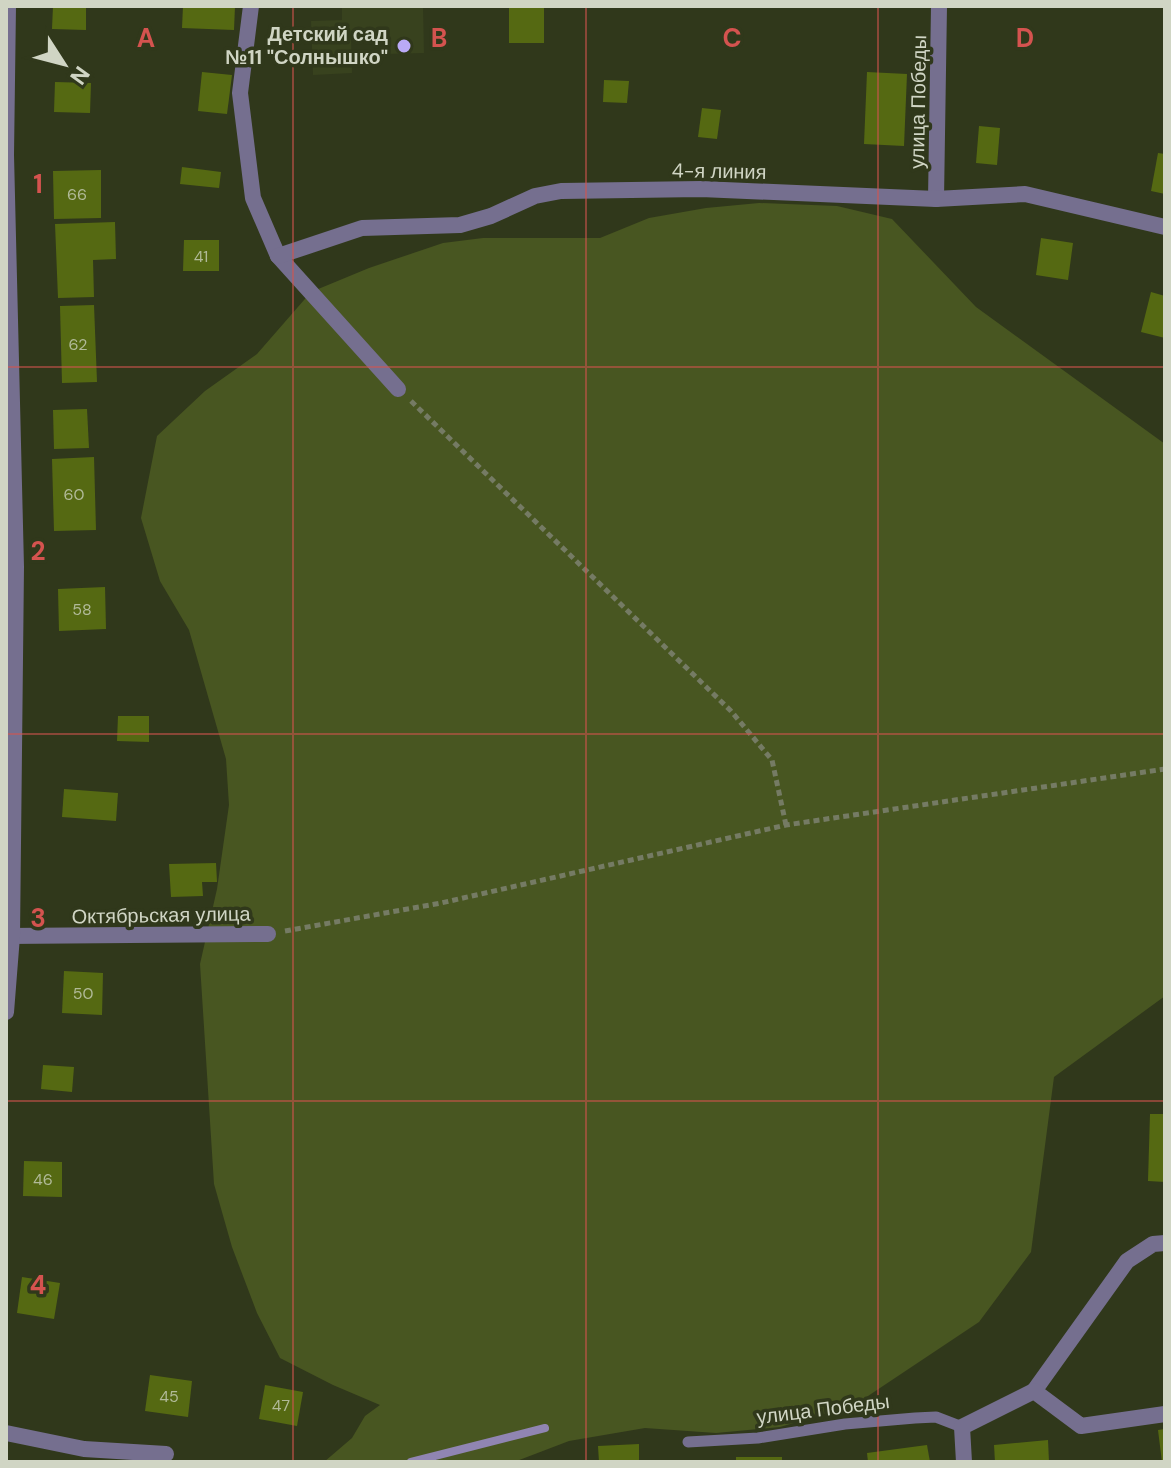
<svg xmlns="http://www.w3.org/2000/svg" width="1171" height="1468" font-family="'DM Sans',sans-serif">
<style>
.built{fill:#38421e}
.green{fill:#485621}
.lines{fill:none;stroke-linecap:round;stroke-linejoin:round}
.stream{stroke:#9085b2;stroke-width:8}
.building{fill:#556912}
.path{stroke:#757b64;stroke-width:5;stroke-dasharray:6 4;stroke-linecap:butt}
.lane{stroke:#756f8f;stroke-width:11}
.street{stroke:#756f8f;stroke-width:16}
.grid{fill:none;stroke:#d4534f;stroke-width:2;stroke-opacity:0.55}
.poi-dot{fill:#baaaf6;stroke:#30381b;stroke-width:3}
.labels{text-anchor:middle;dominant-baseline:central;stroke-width:7;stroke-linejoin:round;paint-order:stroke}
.number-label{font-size:16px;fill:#b1ba98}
.poi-label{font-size:20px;font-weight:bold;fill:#d0d5c4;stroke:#30381b;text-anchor:end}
.street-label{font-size:20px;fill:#d0d5c4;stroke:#30381b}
.grid-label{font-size:26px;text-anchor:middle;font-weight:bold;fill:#d4534f;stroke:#30381b;stroke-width:7;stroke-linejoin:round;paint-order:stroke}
</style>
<rect width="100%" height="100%" fill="#30381b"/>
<polygon class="built" points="342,6 423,6 424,53 384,54 383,38 351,38 352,73 313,75 311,21 342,20"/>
<polygon class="green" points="759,203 837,206 892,219 976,307 1165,444 1165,996 1054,1077 1031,1252 979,1322 865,1398 834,1411 780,1427 716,1433 645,1428 569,1441 514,1462 324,1462 352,1438 365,1416 380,1405 333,1385 280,1358 257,1313 232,1247 214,1184 200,964 217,889 229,805 226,759 189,630 160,581 141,518 157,436 205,391 257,354 311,292 369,268 443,243 483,238 600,238 649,218 706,208"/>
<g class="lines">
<polyline class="stream" points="411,1462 545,1428"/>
</g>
<g class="building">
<polygon points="53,6 86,6 86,30 52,29"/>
<polygon points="183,6 235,6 234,30 182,28"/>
<rect x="509" y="6" width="35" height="37"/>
<polygon points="202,72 232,75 227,114 198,111"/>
<polygon points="867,72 907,74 904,146 864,144"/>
<polygon points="604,80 629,81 627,103 603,102"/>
<polygon points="55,82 91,83 90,113 54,112"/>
<polygon points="702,108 721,110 717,139 698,137"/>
<polygon points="979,126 1000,128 997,165 976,163"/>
<polygon points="1158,153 1165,154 1165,194 1151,191"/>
<polygon points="182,167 221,172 219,188 180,184"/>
<polygon points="101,170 101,218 54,219 53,171"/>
<polygon points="115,222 116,259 93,260 94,297 58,298 55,224"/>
<polygon points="1041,238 1073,243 1068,280 1036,275"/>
<polygon points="184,240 219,240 219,271 183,271"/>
<polygon points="1151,292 1165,296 1165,338 1141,332"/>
<polygon points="94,305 97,382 62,383 60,306"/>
<polygon points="87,409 89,448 54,449 53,410"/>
<polygon points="94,457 96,530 54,531 52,459"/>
<polygon points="105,587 106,629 59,631 58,589"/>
<polygon points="118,716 149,716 149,742 117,741"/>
<polygon points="64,789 118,793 116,821 62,817"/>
<polygon points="216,863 217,882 202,882 203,896 171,897 169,864"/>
<polygon points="64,971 103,973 102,1015 62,1013"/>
<polygon points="43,1065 74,1067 72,1092 41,1089"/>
<polygon points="1150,1114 1165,1114 1165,1182 1148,1181"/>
<polygon points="24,1161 62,1162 62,1197 23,1196"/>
<polygon points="22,1277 60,1283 54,1319 17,1313"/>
<polygon points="150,1375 192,1381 188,1417 145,1411"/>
<polygon points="265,1385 303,1392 297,1426 259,1419"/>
<polygon points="1165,1429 1165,1462 1162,1462 1158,1430"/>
<polygon points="1048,1440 1049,1462 995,1462 994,1445"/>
<polygon points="639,1444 639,1462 599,1462 598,1446"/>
<polygon points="927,1445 930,1462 868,1462 867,1453"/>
<rect x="736" y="1457" width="46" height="5"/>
</g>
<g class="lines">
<g class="path">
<polyline points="411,401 731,711 772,760 786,825"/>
<polyline points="285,931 441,903 786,825 1165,769"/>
</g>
<polyline class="lane" points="688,1442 758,1438 845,1424 915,1418 936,1417 962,1427"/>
<g class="street">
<polyline points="251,6 240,93 253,198 278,256 398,389"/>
<polyline points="936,199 939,6"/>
<polyline points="278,256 362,228 460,225 491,216 535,196 561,191 701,189 936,199 1025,194 1165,227"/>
<polyline points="6,936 268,934"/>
<polyline points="6,1012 12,936 16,567 6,155 8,6"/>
<polyline points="1034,1391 1127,1261 1153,1244 1165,1243"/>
<polyline points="6,1433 84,1449 166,1454"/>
<polyline points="964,1462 962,1427 1034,1391 1081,1426 1165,1414"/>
</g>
</g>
<path class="grid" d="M293 6V1462M586 6V1462M878 6V1462M6 367H1165M6 734H1165M6 1101H1165"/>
<circle class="poi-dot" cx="404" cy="46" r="8"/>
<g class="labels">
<g class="number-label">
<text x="77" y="194">66</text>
<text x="201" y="256">41</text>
<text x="78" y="344">62</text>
<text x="74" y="494">60</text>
<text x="82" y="609">58</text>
<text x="83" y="993">50</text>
<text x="43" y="1179">46</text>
<text x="169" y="1396">45</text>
<text x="281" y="1405">47</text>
</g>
<g class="poi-label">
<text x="388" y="34">Детский сад<tspan x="388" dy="23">№11 "Солнышко"</tspan></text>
</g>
<g class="street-label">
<text transform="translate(918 102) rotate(-89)">улица Победы</text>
<text transform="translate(719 171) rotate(1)">4-я линия</text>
<text transform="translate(161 915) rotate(-1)">Октябрьская улица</text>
<text transform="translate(823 1409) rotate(-7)">улица Победы</text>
</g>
</g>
<g class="grid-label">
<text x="146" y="47">A</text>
<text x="439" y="47">B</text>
<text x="732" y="47">C</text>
<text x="1025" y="47">D</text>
<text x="38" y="193">1</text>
<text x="38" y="560">2</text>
<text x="38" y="927">3</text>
<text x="38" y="1294">4</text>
</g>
<rect width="1171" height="1468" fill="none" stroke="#d0d5c4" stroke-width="16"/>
<g transform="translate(64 64) rotate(126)" stroke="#30381b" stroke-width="6" paint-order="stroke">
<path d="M0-6L14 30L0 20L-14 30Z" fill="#d0d5c4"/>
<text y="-12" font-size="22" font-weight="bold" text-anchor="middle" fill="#d0d5c4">N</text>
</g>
</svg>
